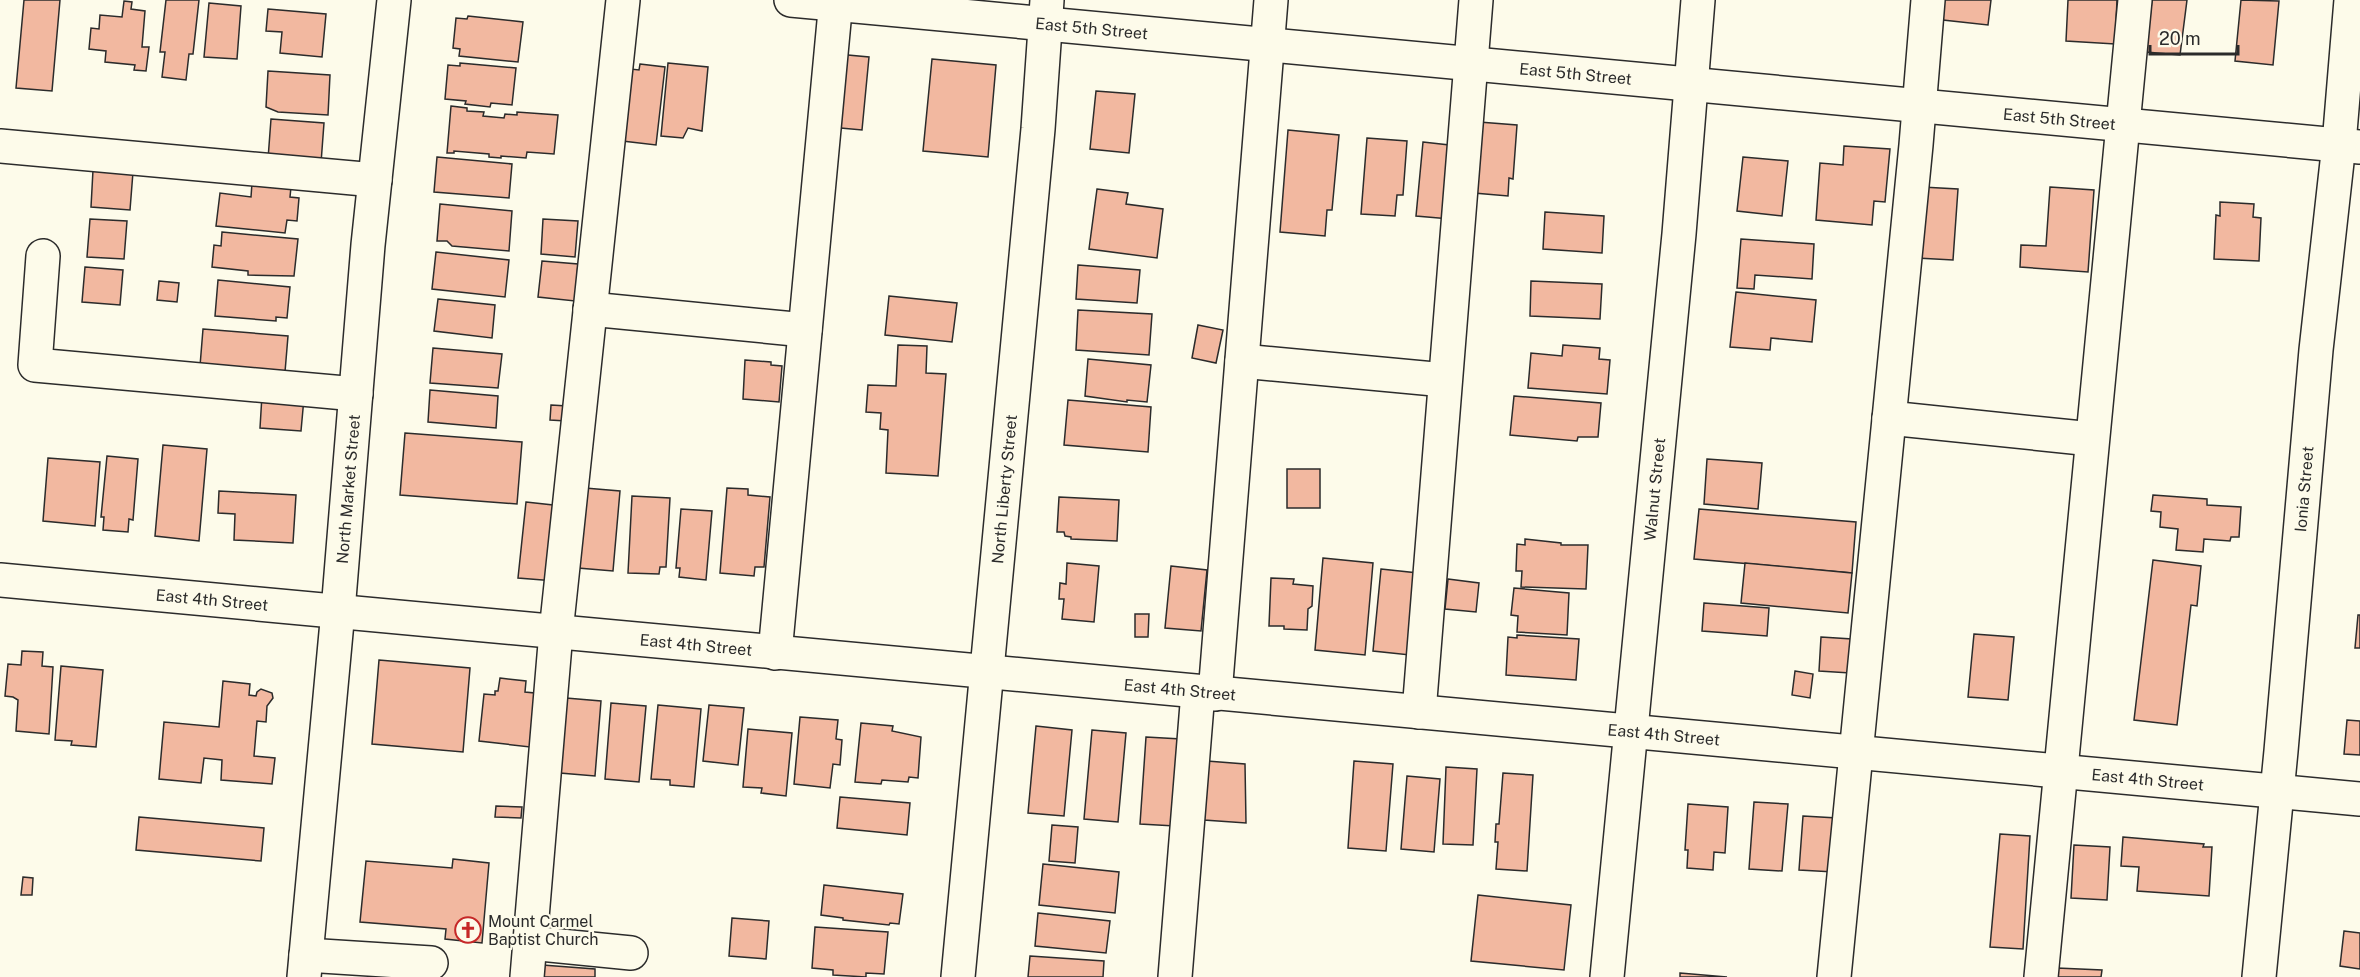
<svg xmlns="http://www.w3.org/2000/svg" width="2360" height="977" font-family="'Public Sans',sans-serif">
<style>
.building{fill:#f2b8a0;stroke:#2b2b2b;stroke-width:1.5}
.lines{fill:none;stroke-linecap:round;stroke-linejoin:round}
.minor-casing{stroke:#2b2b2b;stroke-width:36}
.minor{stroke:#fdfbea;stroke-width:33}
.labels{text-anchor:middle;dominant-baseline:central;stroke-width:4.5;stroke-linejoin:round;paint-order:stroke}
.street-label{font-size:16px;fill:#2b2b2b;stroke:#fdfbea}
.poi-label{font-size:16px;fill:#2b2b2b;stroke:#fdfbea;text-anchor:start}
</style>
<rect width="100%" height="100%" fill="#fdfbea"/>
<g class="building">
<polygon points="24,0 60,0 52,91 16,88"/>
<polygon points="166,0 199,0 193,54 189,54 186,80 162,77 165,52 160,52"/>
<polygon points="1936,0 1991,0 1988,25 1934,19"/>
<polygon points="2068,0 2117,0 2115,44 2066,41"/>
<polygon points="2152,0 2187,0 2180,55 2146,52"/>
<polygon points="2241,0 2279,1 2273,65 2235,61"/>
<polygon points="124,1 132,2 131,9 145,11 142,47 149,47 146,71 134,70 135,65 105,62 106,51 89,49 91,28 99,29 100,15 122,17"/>
<polygon points="209,3 241,6 237,59 204,57"/>
<polygon points="268,9 326,14 322,57 280,53 282,32 266,31"/>
<polygon points="468,16 523,22 518,62 459,56 460,49 453,48 456,18 467,19"/>
<polygon points="837,54 869,57 862,130 830,127"/>
<polygon points="932,59 996,65 988,157 923,151"/>
<polygon points="460,63 516,68 512,105 491,103 490,107 465,104 466,101 445,99 448,65 460,66"/>
<polygon points="668,63 708,67 702,131 688,128 683,138 661,136"/>
<polygon points="640,64 665,67 656,145 614,140 622,68 639,70"/>
<polygon points="268,71 330,75 328,115 278,112 266,107"/>
<polygon points="1096,91 1135,94 1129,153 1090,149"/>
<polygon points="451,106 467,108 467,111 484,112 483,116 504,118 505,114 517,115 517,112 558,115 554,154 527,152 526,158 501,156 501,158 489,157 489,154 454,151 454,153 447,153"/>
<polygon points="271,119 324,123 321,163 268,159"/>
<polygon points="1479,122 1517,125 1513,179 1509,178 1508,196 1474,193"/>
<polygon points="1288,130 1339,135 1332,210 1327,210 1325,236 1280,232"/>
<polygon points="1367,138 1407,141 1403,195 1397,195 1395,216 1361,214"/>
<polygon points="1423,142 1458,146 1450,219 1416,216"/>
<polygon points="1844,146 1890,149 1885,202 1874,201 1872,225 1816,220 1820,163 1843,165"/>
<polygon points="437,157 512,164 509,198 434,192"/>
<polygon points="1743,157 1788,161 1782,216 1737,211"/>
<polygon points="93,170 133,172 130,210 91,207"/>
<polygon points="252,183 291,187 290,197 299,198 297,221 287,220 285,233 216,226 220,193 251,197"/>
<polygon points="1922,187 1958,189 1953,260 1917,258"/>
<polygon points="2050,187 2094,190 2088,272 2020,267 2021,245 2046,246"/>
<polygon points="1097,189 1128,193 1126,204 1163,209 1157,258 1089,249"/>
<polygon points="2220,202 2254,204 2253,217 2261,218 2259,261 2214,259 2216,215 2220,216"/>
<polygon points="440,204 512,211 509,251 452,246 447,241 437,241"/>
<polygon points="1545,212 1604,216 1602,253 1543,249"/>
<polygon points="90,219 127,221 124,259 87,257"/>
<polygon points="543,219 578,221 575,257 541,254"/>
<polygon points="222,232 298,239 294,276 248,275 248,271 212,267 214,245 221,246"/>
<polygon points="1741,239 1814,244 1812,279 1755,275 1754,289 1737,288"/>
<polygon points="436,252 509,260 505,297 432,289"/>
<polygon points="542,261 578,264 575,301 538,297"/>
<polygon points="1078,265 1140,270 1137,303 1076,299"/>
<polygon points="85,267 123,270 120,305 82,302"/>
<polygon points="218,280 290,287 287,318 276,317 276,321 215,316"/>
<polygon points="159,281 179,283 177,302 157,300"/>
<polygon points="1531,281 1602,284 1600,319 1530,316"/>
<polygon points="1736,292 1816,300 1812,342 1771,338 1770,350 1730,347"/>
<polygon points="889,296 957,303 952,342 885,335"/>
<polygon points="438,299 495,305 492,338 434,331"/>
<polygon points="1078,310 1152,314 1149,355 1076,350"/>
<polygon points="1198,325 1223,330 1216,363 1192,358"/>
<polygon points="203,329 288,336 285,372 200,366"/>
<polygon points="898,345 927,346 926,373 946,374 938,476 886,473 888,430 880,429 881,413 866,412 868,385 896,386"/>
<polygon points="1563,345 1600,348 1599,359 1610,360 1607,394 1528,388 1531,353 1562,356"/>
<polygon points="433,348 502,354 498,388 430,383"/>
<polygon points="1088,359 1151,365 1147,402 1127,400 1127,402 1085,396"/>
<polygon points="745,360 771,362 771,365 782,366 779,402 743,399"/>
<polygon points="430,390 498,396 496,428 428,422"/>
<polygon points="262,395 304,398 301,431 260,428"/>
<polygon points="1514,396 1601,403 1598,437 1578,437 1577,441 1510,435"/>
<polygon points="1068,400 1151,407 1148,452 1064,445"/>
<polygon points="551,405 567,406 566,421 550,420"/>
<polygon points="405,433 522,442 517,504 400,495"/>
<polygon points="163,445 207,449 199,541 155,536"/>
<polygon points="107,456 138,459 133,520 129,519 128,532 103,530 104,517 101,517"/>
<polygon points="48,458 100,462 95,526 43,521"/>
<polygon points="1707,459 1762,463 1758,509 1704,504"/>
<rect x="1287" y="469" width="33" height="39"/>
<polygon points="585,488 620,491 613,571 578,568"/>
<polygon points="727,488 748,489 748,495 770,497 764,567 755,567 754,576 720,573"/>
<polygon points="219,491 296,495 293,543 234,540 235,514 218,513"/>
<polygon points="2153,495 2207,499 2207,505 2241,507 2239,537 2231,537 2230,541 2204,539 2203,552 2176,550 2178,529 2160,527 2161,512 2151,511"/>
<polygon points="632,496 670,498 666,567 660,567 659,574 628,573"/>
<polygon points="1059,497 1119,500 1117,541 1071,539 1071,537 1065,536 1064,532 1057,532"/>
<polygon points="526,502 562,506 555,581 518,578"/>
<polygon points="681,509 712,511 706,580 679,577 680,568 676,568"/>
<polygon points="1699,509 1856,522 1852,573 1694,559"/>
<polygon points="1525,539 1561,543 1561,545 1588,545 1586,589 1521,587 1522,571 1516,571 1517,544 1525,545"/>
<polygon points="1323,558 1373,563 1365,655 1315,650"/>
<polygon points="2153,560 2201,566 2197,606 2191,605 2177,725 2134,720"/>
<polygon points="1067,563 1099,566 1094,622 1062,619 1064,599 1059,599 1060,583 1066,584"/>
<polygon points="1745,563 1852,573 1848,613 1741,603"/>
<polygon points="1171,566 1207,570 1201,631 1165,628"/>
<polygon points="1381,569 1418,573 1410,655 1373,651"/>
<polygon points="1271,578 1294,579 1293,584 1313,586 1312,606 1308,609 1307,630 1284,629 1284,626 1269,626"/>
<polygon points="1448,579 1479,583 1476,612 1445,609"/>
<polygon points="1514,588 1569,593 1567,635 1517,632 1518,616 1511,615"/>
<polygon points="1704,603 1769,608 1767,636 1702,631"/>
<polygon points="1135,614 1149,614 1148,637 1135,637"/>
<polygon points="2358,615 2360,615 2360,648 2355,648"/>
<polygon points="1974,634 2014,637 2008,700 1968,697"/>
<polygon points="1517,635 1579,639 1576,680 1506,675 1508,637 1517,638"/>
<polygon points="1821,637 1852,639 1850,673 1819,671"/>
<polygon points="22,651 43,652 42,666 53,667 49,734 16,731 18,700 13,697 5,696 8,664 21,665"/>
<polygon points="379,660 470,668 463,752 372,744"/>
<polygon points="61,666 103,670 96,747 71,745 72,741 55,740"/>
<polygon points="1795,671 1813,674 1810,698 1792,695"/>
<polygon points="500,678 526,681 525,692 545,694 539,748 479,741 484,694 495,695 495,691 498,691"/>
<polygon points="223,681 250,684 249,695 256,696 257,692 261,689 272,693 273,698 267,706 266,722 257,721 254,756 275,758 272,784 221,780 222,760 204,758 201,783 159,779 164,722 219,727"/>
<polygon points="566,698 601,701 595,776 560,773"/>
<polygon points="611,703 646,706 639,782 605,779"/>
<polygon points="658,705 701,709 694,787 670,785 670,780 651,779"/>
<polygon points="709,705 744,708 738,765 703,761"/>
<polygon points="800,717 838,720 836,739 842,740 840,765 833,764 830,788 794,784"/>
<polygon points="2347,720 2360,721 2360,755 2344,754"/>
<polygon points="861,723 893,726 892,731 921,737 918,778 909,777 908,782 882,780 881,784 855,782"/>
<polygon points="1036,726 1072,730 1064,816 1028,813"/>
<polygon points="748,729 792,733 786,796 761,793 762,788 743,787"/>
<polygon points="1092,730 1126,733 1118,822 1084,819"/>
<polygon points="1146,737 1181,739 1175,826 1140,824"/>
<polygon points="1207,761 1245,764 1246,823 1204,820"/>
<polygon points="1354,761 1393,764 1386,851 1348,848"/>
<polygon points="1446,767 1477,769 1473,845 1443,844"/>
<polygon points="1503,773 1533,775 1527,871 1496,869 1498,842 1495,842 1496,824 1499,824"/>
<polygon points="1407,776 1440,779 1434,852 1401,849"/>
<polygon points="840,797 910,803 907,835 837,828"/>
<polygon points="1754,802 1788,804 1782,871 1749,869"/>
<polygon points="1688,804 1728,807 1725,853 1714,852 1713,870 1687,868 1688,850 1685,850"/>
<polygon points="496,806 522,807 521,818 495,817"/>
<polygon points="1803,816 1837,818 1834,872 1799,870"/>
<polygon points="139,817 264,828 261,861 136,850"/>
<polygon points="1052,825 1078,827 1075,863 1049,861"/>
<polygon points="2000,834 2030,836 2023,949 1990,947"/>
<polygon points="2123,837 2204,844 2203,847 2212,847 2209,896 2137,891 2139,867 2121,866"/>
<polygon points="2074,845 2110,847 2107,900 2071,898"/>
<polygon points="453,859 489,863 482,943 445,939 446,929 360,922 366,861 452,868"/>
<polygon points="1043,864 1119,872 1115,913 1039,905"/>
<polygon points="23,877 33,878 32,895 21,895"/>
<polygon points="824,885 903,894 899,924 890,923 889,925 843,920 843,918 821,915"/>
<polygon points="1478,895 1571,905 1564,970 1471,961"/>
<polygon points="1038,913 1110,921 1106,953 1035,946"/>
<polygon points="732,918 769,921 766,959 729,956"/>
<polygon points="815,927 888,932 884,974 866,973 866,977 833,975 833,970 812,968"/>
<polygon points="2344,931 2360,933 2360,969 2340,966"/>
<polygon points="1030,956 1104,961 1103,977 1028,977"/>
<polygon points="529,964 595,969 595,977 528,977"/>
<polygon points="2057,968 2102,970 2101,977 2056,977"/>
<polygon points="1680,973 1727,977 1680,977"/>
</g>
<g class="lines">
<g class="minor-casing">
<g id="minor">
<path id="s1" d="M791 0 2360 147"/>
<polyline points="0,146 375,180"/>
<polyline points="43,256 35,365 356,394"/>
<polyline points="590,309 805,330"/>
<polyline points="1242,361 1445,380"/>
<polyline points="1889,418 2092,439"/>
<path id="s2" d="M0 580 2360 799"/>
<polyline points="775,653 836,0"/>
<polyline points="1215,694 1271,0"/>
<polyline points="1419,712 1476,0"/>
<polyline points="530,943 631,953"/>
<polyline points="306,955 431,963"/>
<path id="s3" d="M304 977 338 611 368 245 394 0"/>
<polyline points="527,977 556,632 623,0"/>
<path id="s4" d="M958 977 1038 129 1047 0"/>
<polyline points="1175,977 1198,692"/>
<path id="s5" d="M1607 977 1679 234 1698 0"/>
<polyline points="1834,977 1916,145 1928,0"/>
<polyline points="2041,977 2135,0"/>
<path id="s6" d="M2259 977 2281 751 2316 350 2339 144 2351 0"/>
</g>
</g>
<use href="#minor" class="minor"/>
</g>
<defs>
<g id="church-ring" transform="scale(1.35)"><circle r="9.5" fill="#fdfbea" stroke="#c62828" stroke-width="1.5"/><path d="M-1.2-6h2.4v3.5h3.3v2.4h-3.3V6h-2.4V-.1h-3.3v-2.4h3.3Z" fill="#c62828"/></g>
</defs>
<g fill-rule="evenodd">
<use href="#church-ring" x="468" y="930"/>
</g>
<g class="labels">
<g class="street-label">
<text stroke="none"><textPath href="#s1" startOffset="302">East 5th Street</textPath></text>
<text stroke="none"><textPath href="#s1" startOffset="788">East 5th Street</textPath></text>
<text stroke="none"><textPath href="#s1" startOffset="1274">East 5th Street</textPath></text>
<text stroke="none"><textPath href="#s3" startOffset="490">North Market Street</textPath></text>
<text stroke="none"><textPath href="#s6" startOffset="490">Ionia Street</textPath></text>
<text stroke="none"><textPath href="#s4" startOffset="490">North Liberty Street</textPath></text>
<text stroke="none"><textPath href="#s5" startOffset="490">Walnut Street</textPath></text>
<text stroke="none"><textPath href="#s2" startOffset="213">East 4th Street</textPath></text>
<text stroke="none"><textPath href="#s2" startOffset="699">East 4th Street</textPath></text>
<text stroke="none"><textPath href="#s2" startOffset="1185">East 4th Street</textPath></text>
<text stroke="none"><textPath href="#s2" startOffset="1671">East 4th Street</textPath></text>
<text stroke="none"><textPath href="#s2" startOffset="2157">East 4th Street</textPath></text>
</g>
<g class="poi-label">
<text x="488" y="921">Mount Carmel<tspan x="488" dy="18">Baptist Church</tspan></text>
</g>
</g>
<path d="M2150 45v9h88v-9" fill="none" stroke="#2b2b2b" stroke-width="3"/>
<text x="2159" y="45" font-size="18" fill="#2b2b2b" stroke="#fdfbea" stroke-width="4.5" paint-order="stroke">20 m</text>
</svg>
